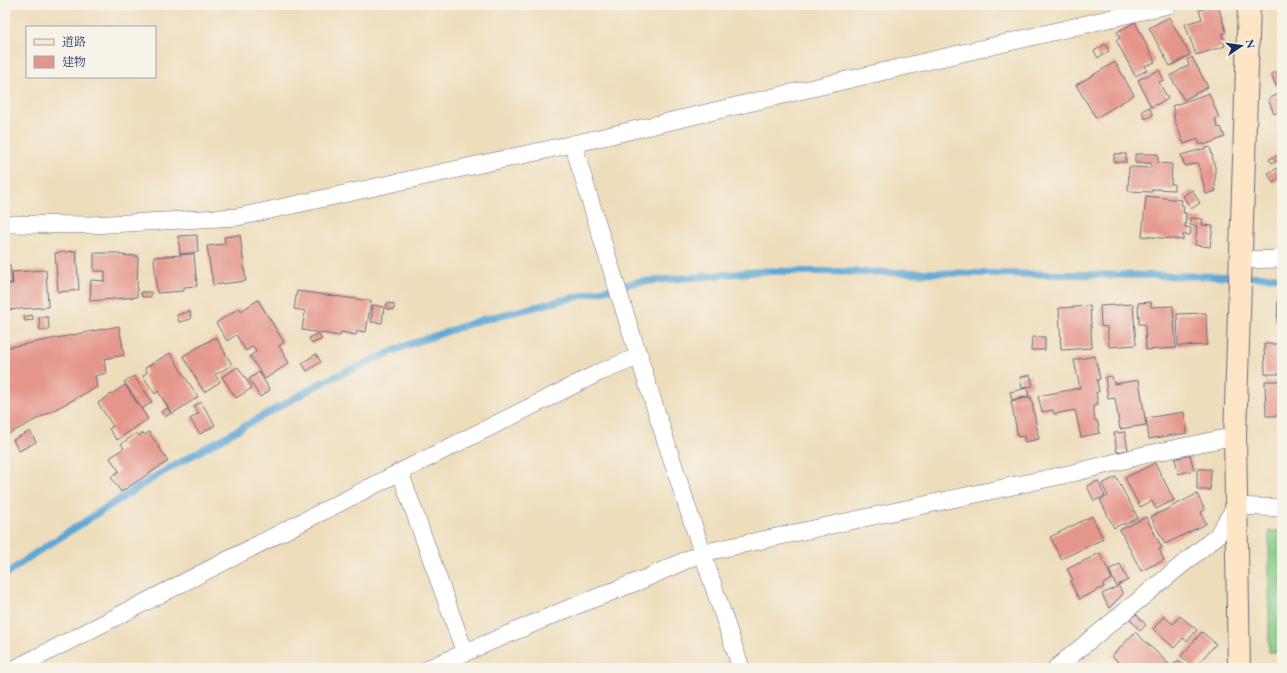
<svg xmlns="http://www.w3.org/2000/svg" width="1287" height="673" font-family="'EB Garamond','Noto Serif JP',serif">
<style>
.park{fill:#83c984;stroke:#4f7c71}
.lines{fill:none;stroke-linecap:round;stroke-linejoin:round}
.stream{stroke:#5ea7d5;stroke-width:7}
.building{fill:#e5968b}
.street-casing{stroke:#656c7f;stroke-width:18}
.secondary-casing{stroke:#656c7f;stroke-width:24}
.street{stroke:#fff;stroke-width:17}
.secondary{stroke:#fde5c5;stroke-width:22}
</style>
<rect width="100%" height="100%" fill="#f7f3e8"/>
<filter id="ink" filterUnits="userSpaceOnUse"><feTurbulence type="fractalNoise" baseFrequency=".025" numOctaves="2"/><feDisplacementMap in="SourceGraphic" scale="8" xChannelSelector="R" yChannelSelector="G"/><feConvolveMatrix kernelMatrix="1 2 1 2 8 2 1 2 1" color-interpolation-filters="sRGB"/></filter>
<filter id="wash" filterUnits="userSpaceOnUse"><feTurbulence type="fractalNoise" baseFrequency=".012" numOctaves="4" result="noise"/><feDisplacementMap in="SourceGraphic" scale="16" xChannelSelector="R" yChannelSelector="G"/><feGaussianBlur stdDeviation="0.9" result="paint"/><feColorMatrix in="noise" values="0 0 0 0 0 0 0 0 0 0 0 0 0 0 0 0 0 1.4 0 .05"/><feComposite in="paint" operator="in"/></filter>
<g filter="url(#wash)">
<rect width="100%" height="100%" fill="#edb"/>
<rect class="park" x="1269" y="531" width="13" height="121"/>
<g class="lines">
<polyline class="stream" points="5,575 34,554 161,473 323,382 405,346 481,320 638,282 766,271 1282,277"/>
</g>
<g id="blocks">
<g class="building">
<polygon points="1218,5 1226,32 1222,34 1225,46 1196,55 1185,24 1202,19 1199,10"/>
<polygon points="1169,17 1190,55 1170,66 1149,28"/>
<polygon points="1135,22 1155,62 1145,66 1147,70 1135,76 1116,40 1120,38 1117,32"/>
<polygon points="1105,44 1109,51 1098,58 1094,51"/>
<polygon points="1192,57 1208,87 1184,100 1170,76 1189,65 1187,60"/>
<polygon points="1115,62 1134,95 1096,118 1076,85"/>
<polygon points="1159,70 1164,80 1159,82 1168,99 1151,107 1138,80"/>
<polygon points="1282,70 1282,88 1281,84 1276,86 1271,74"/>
<polygon points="1209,93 1219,118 1215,119 1218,128 1221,127 1225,137 1204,145 1203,143 1200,145 1198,139 1184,144 1173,116 1175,115 1172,106"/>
<polygon points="1281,93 1282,110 1274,114 1268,99"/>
<polygon points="1149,107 1153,115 1145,119 1142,111"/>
<polygon points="1210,147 1215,167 1215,185 1216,191 1206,194 1198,163 1186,166 1185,164 1184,164 1181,155"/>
<rect x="1114" y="154" width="12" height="8"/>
<polygon points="1135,154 1158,154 1158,163 1172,164 1171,184 1174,184 1174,190 1152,189 1152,192 1128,191 1129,167 1151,168 1151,163 1135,163"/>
<polygon points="1278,155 1280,160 1272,163 1269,159"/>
<polygon points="1282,166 1282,178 1273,183 1268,173"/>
<polygon points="1192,190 1200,203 1191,209 1183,196"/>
<polygon points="1146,196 1182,200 1181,205 1184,206 1183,213 1186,213 1185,227 1191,228 1190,235 1183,235 1183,240 1142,236"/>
<polygon points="1190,218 1203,219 1202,225 1213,226 1210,247 1195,245 1197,226 1190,225"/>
<polygon points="197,235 198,252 180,254 178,236"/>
<polygon points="240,235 246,281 213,285 207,246 225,244 224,237"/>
<polygon points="76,251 79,290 58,292 55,253"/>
<polygon points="94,253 119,253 119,255 138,256 137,297 90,301 91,280 105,281 105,271 94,271"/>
<polygon points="194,254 197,286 184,287 184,291 157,293 154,257"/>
<polygon points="5,265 10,265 12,283 5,283"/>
<polygon points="46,270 48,307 7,310 6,284 13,284 12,272"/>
<polygon points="297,291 371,301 366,332 357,331 356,335 341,332 340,336 302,330 305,311 294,309"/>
<polygon points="141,292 151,292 151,297 142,297"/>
<polygon points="1278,292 1282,292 1282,324 1277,324"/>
<polygon points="258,300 284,342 279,346 289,363 265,379 250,356 256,352 253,346 246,351 236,335 227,341 216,323 239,308 241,311"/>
<polygon points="1151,302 1151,307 1173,306 1176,348 1146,350 1145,324 1139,324 1138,303"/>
<polygon points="387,303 394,304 394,310 386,309"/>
<polygon points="1133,304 1136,345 1109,347 1107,327 1101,326 1100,306"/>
<polygon points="373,305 384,307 382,323 371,322"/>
<polygon points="1090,306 1092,348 1061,350 1059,308"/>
<polygon points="190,311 191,319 179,322 177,315"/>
<polygon points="1206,313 1207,345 1178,346 1177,314"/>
<polygon points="32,315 33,320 25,321 24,317"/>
<polygon points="39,317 48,317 49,330 40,330"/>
<polygon points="119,326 124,355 104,359 106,373 95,376 97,387 5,436 5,348"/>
<polygon points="318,333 322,339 312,344 309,338"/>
<polygon points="216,337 232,365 215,375 220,382 204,392 183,356"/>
<polygon points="1032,337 1045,337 1045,350 1031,350"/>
<polygon points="1264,344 1281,344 1282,374 1265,374"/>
<polygon points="170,353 198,397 172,414 158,391 155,394 143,376 147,372 145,368"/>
<polygon points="316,354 321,362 307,371 302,363"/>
<polygon points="1095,356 1100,379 1097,380 1099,392 1096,392 1098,405 1093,406 1095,421 1097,420 1100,433 1081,437 1075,410 1054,414 1053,410 1042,412 1038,396 1080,388 1074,360"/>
<polygon points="238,367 252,388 236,398 222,377"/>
<polygon points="259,372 270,390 260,397 249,379"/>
<polygon points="1030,375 1033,386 1022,388 1020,377"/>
<polygon points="134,376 152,402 142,409 124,382"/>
<polygon points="1112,376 1114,384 1139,380 1146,425 1120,429 1115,398 1108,399 1105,377"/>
<polygon points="1265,381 1282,381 1282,416 1266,416"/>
<polygon points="125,385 148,419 117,440 109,429 113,426 98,403"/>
<polygon points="1027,388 1029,396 1012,400 1010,392"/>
<polygon points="1031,397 1039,439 1025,442 1024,436 1018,437 1011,401"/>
<polygon points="201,402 215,425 200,434 190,419 199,413 194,406"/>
<polygon points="167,408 171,413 165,417 161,412"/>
<polygon points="1184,412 1187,433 1149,439 1146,418"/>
<polygon points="30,431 36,442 19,451 13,440"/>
<polygon points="149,432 168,461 121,492 111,477 119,471 110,458 124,448 121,444 137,433 139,436 143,433 145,435"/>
<polygon points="1125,432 1128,450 1117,452 1114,433"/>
<polygon points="1190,455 1194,470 1179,474 1175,459"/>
<polygon points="1155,463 1174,500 1156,509 1152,501 1140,507 1125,478"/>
<polygon points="1197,469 1211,469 1210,490 1197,490"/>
<polygon points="1116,477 1138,518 1124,525 1123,523 1114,528 1100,500 1108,496 1102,484"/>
<polygon points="1098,481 1105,496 1094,501 1087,486"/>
<polygon points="1197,494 1205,510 1201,512 1206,524 1165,544 1151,517"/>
<polygon points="1092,516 1103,539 1061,559 1050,537"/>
<polygon points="1146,517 1162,548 1159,549 1164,560 1141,571 1120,530"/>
<polygon points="1100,553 1112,579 1103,584 1104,587 1079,599 1070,581 1073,580 1067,569"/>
<polygon points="1120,564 1128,580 1118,585 1123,594 1109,608 1102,594 1117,587 1109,570"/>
<polygon points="1136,614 1146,625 1140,631 1130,619"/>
<polygon points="1164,616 1173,624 1180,616 1197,630 1187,641 1183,638 1174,648 1153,629"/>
<polygon points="1135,632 1173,668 1124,668 1112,656"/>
<polygon points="1202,632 1216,644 1194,668 1181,656"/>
<polygon points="1179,660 1186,668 1178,668 1174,664"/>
</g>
</g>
</g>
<g filter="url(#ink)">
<use href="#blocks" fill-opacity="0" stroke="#656c7f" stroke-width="1"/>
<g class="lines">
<g class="street-casing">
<g id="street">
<path d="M573 144C626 320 682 494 741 668"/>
<polyline points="5,224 91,225 238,217 573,144 1168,5"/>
<polyline points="1241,260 1282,259"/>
<polyline points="400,472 465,653"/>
<polyline points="16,668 400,472 600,372 640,356"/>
<polyline points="429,668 565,610 644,579 702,553 1073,473 1144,455 1235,436"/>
<polyline points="1056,668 1217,536 1236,506 1282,508"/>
</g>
</g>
<g class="secondary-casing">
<polyline id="secondary" points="1239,668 1235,436 1249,5"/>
</g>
<use href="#street" class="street"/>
<use href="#secondary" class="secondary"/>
</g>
</g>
<rect width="1287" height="673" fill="none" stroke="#f7f3e8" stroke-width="20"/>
<rect x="26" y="26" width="130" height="52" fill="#f7f3e8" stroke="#9fa5b1"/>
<rect x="34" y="39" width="20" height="6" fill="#fde5c5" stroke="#9fa5b1"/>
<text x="62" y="46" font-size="12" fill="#1b2f5e">道路</text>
<rect x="34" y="56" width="20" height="12" fill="#e5968b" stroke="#9fa5b1"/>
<text x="62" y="66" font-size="12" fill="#1b2f5e">建物</text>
<g transform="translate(1241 46) rotate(77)" stroke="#f7f3e8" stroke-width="3" paint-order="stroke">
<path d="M0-3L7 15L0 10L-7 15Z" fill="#1b2f5e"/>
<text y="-6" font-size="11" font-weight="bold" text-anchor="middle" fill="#1b2f5e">N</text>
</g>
</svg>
